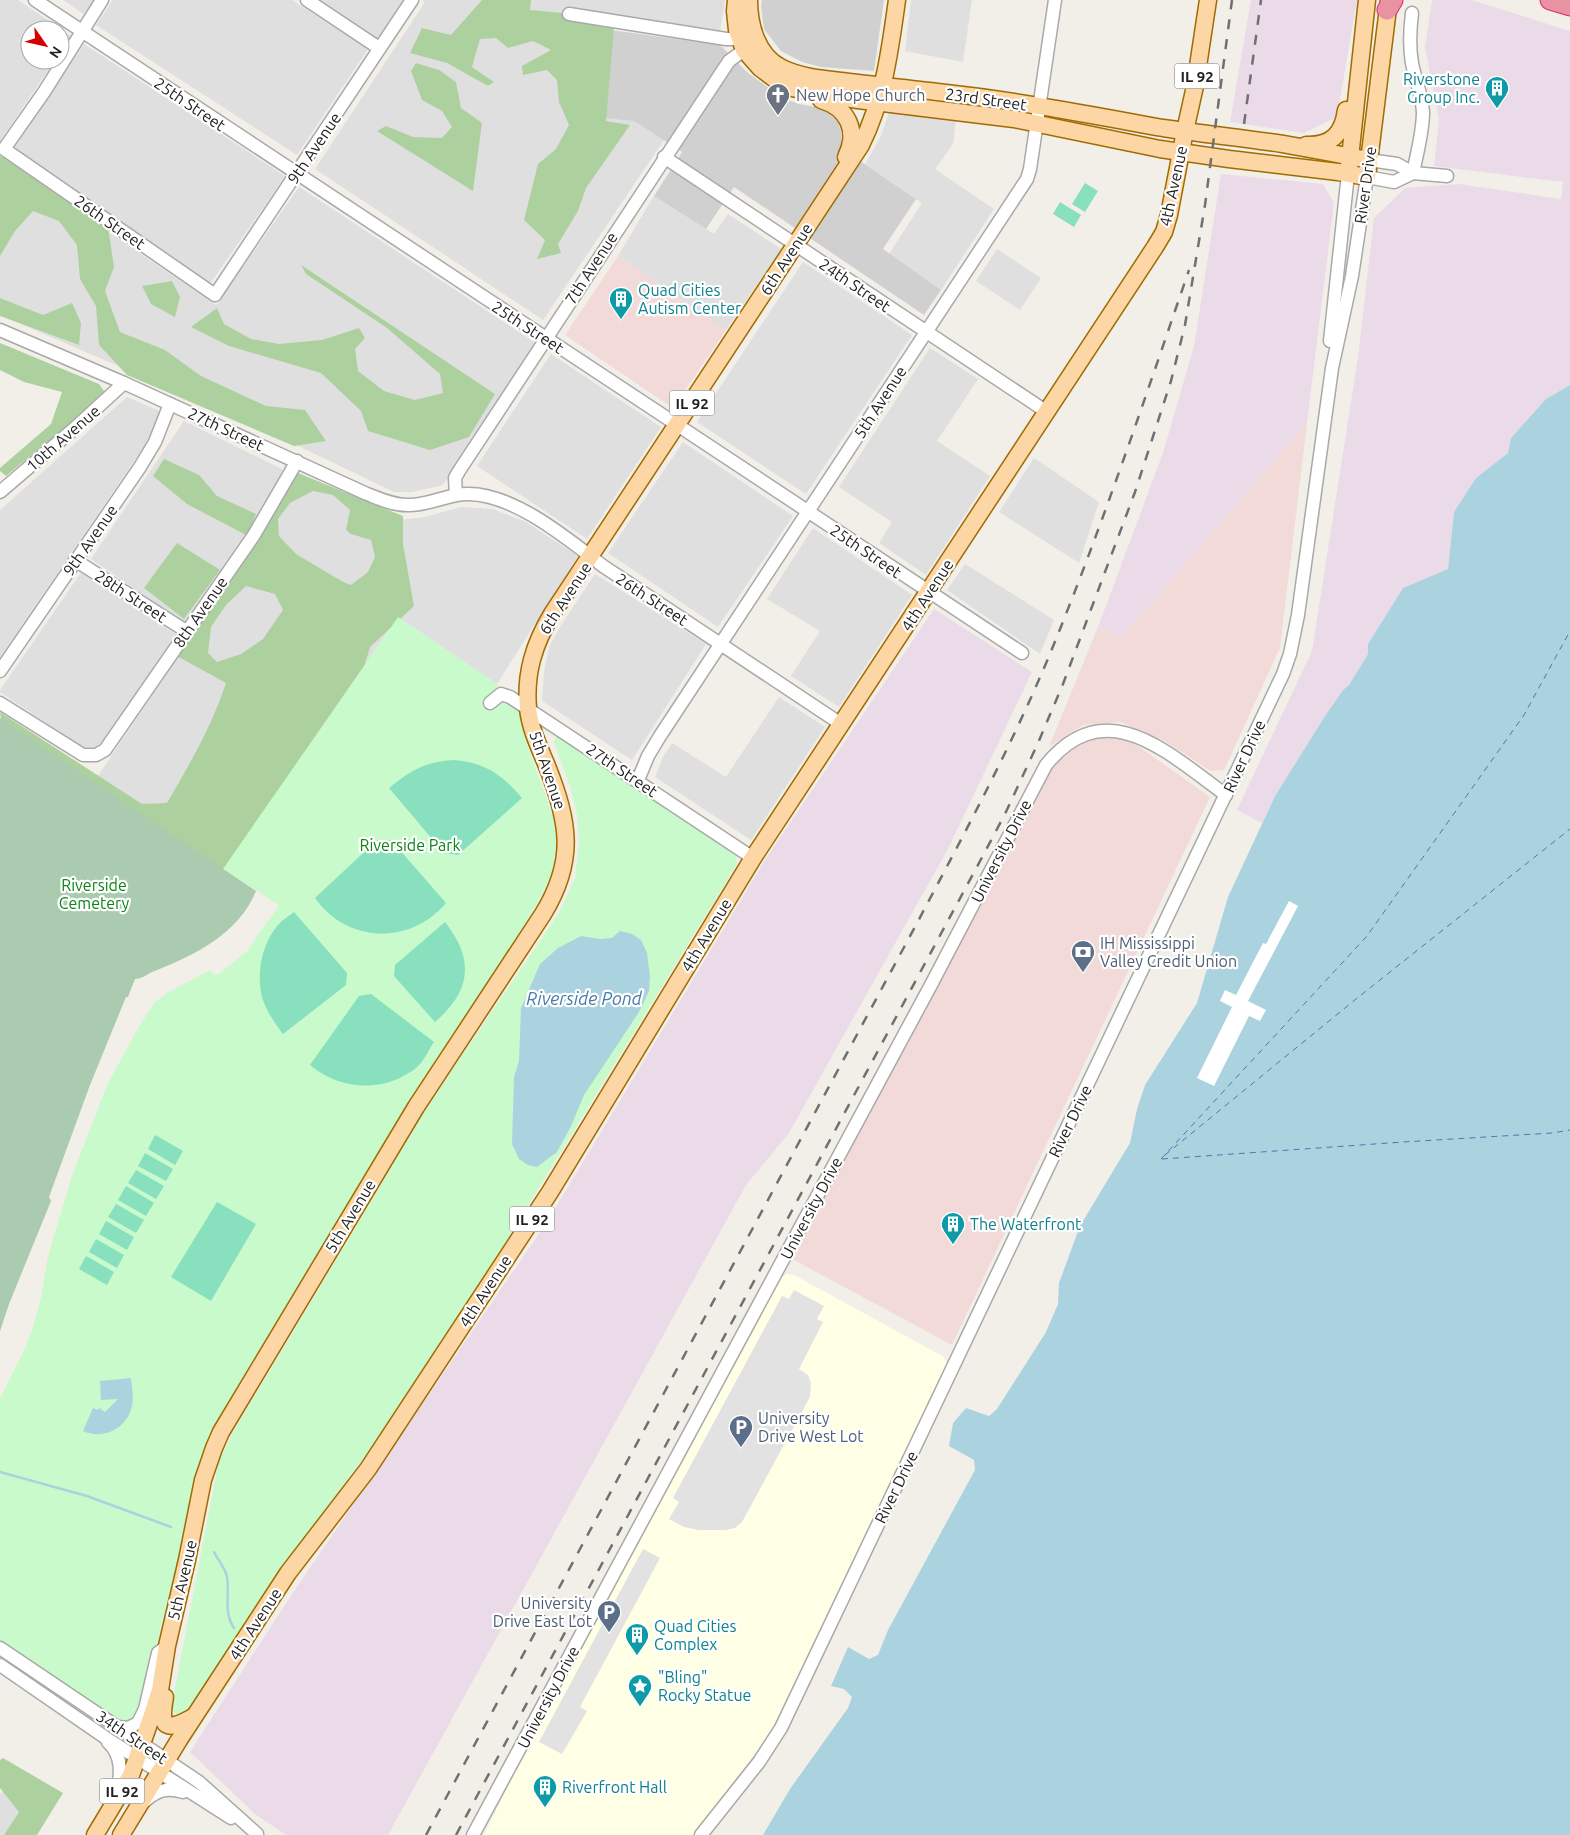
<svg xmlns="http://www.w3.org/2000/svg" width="1570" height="1835" font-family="Ubuntu,sans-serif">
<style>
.residential{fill:#e0dfdf}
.commercial{fill:#f2dad9}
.industrial{fill:#ebdbe8}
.education{fill:#ffffe5}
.religious{fill:#d0d0d0}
.forest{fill:#add19e;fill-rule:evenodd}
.cemetery{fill:#aacbaf}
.park{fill:#c8facc}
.pitch{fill:#88e0be}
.parking{fill:#e2e2e2}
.water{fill:#aad3df}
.pier{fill:#fff}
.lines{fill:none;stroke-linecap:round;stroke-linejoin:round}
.stream{stroke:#aad3df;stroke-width:2.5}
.ferry{stroke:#4a7aab;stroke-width:1;stroke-dasharray:6 5;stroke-linecap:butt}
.minor-casing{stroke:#a9a9a9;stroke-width:15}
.major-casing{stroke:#a06b00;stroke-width:19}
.highway-casing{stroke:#dc2a67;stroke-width:21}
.minor{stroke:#fff;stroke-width:12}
.major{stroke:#fcd6a4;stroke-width:16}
.highway{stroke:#e892a2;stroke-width:19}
.rail{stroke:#707070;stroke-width:2.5;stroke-dasharray:10 10;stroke-linecap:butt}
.labels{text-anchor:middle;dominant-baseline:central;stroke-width:4.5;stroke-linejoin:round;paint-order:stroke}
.shield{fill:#fff;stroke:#646464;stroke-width:1}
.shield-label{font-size:15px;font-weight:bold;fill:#222}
.culture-label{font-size:16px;fill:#0d838f;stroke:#fff;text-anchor:start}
.worship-label{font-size:16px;fill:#5b616d;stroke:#fff;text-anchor:start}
.street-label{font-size:16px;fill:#222;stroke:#fff}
.park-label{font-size:16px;fill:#0c8416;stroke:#fff}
.service-label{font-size:16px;fill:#4e5e75;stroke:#fff;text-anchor:start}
.water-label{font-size:18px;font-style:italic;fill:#4a7aab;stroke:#fff}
</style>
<rect width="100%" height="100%" fill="#f2efe9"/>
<g class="residential">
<polygon points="0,0 18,0 71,36 60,52 60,30 30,30 30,60 55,60 0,141"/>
<polygon points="63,0 94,0 84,14"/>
<polygon points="113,0 292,0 368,49 297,155 96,25"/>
<polygon points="317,0 406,0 379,42"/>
<polygon points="422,0 725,0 720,32 612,15 611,30 634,121 664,140 543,320 315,169 425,2"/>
<polygon points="911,0 972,0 963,62 905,51"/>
<polygon points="84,44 285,176 210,284 14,147"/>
<polygon points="889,112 956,120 953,144 935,169 994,209 941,290 889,254 922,203 865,164 881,136"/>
<polygon points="0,158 216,305 299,187 536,343 443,485 412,492 394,492 259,427 0,315"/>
<polygon points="654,196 714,234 728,214 781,249 726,330 618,256"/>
<polygon points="997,249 1041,278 1020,310 976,281"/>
<polygon points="803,262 912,335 806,494 697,422"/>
<polygon points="930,348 978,379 937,441 990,476 926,575 879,543 892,522 839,487"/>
<polygon points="551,354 661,427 587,539 477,466"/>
<polygon points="127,397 162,412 143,448 0,657 0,510"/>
<polygon points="184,421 284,470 257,517 185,623 91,559"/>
<polygon points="683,442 793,516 718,627 608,553"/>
<polygon points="1034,458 1099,502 1079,563 999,512"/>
<polygon points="298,476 400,520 425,517 461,507 493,509 526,522 578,556 497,684 398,617 223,869 94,782"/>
<polygon points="813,528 912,595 839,707 791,676 820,631 767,599"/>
<polygon points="965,564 1054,620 1040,654 947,590"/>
<polygon points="81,573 177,635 105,741 95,747 82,747 0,692 0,690"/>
<polygon points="595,574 706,644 632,760 542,701 544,672 549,647 560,627"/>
<polygon points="779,697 825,727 751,840 655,777 663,757 672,743 726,777"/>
<polygon points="16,1772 29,1835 0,1835 0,1795"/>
</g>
<g class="commercial">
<polygon points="618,256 726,330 673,408 565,335"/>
<polygon points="1307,423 1280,648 1224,770 1211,771 1163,740 1121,722 1083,725 1049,747 1098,627 1122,637"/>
<polygon points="1095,738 1128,739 1210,797 952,1345 792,1259 1051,769 1068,750"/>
</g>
<g class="industrial">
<polygon points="1251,0 1357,0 1337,117 1304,133 1230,122"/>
<polygon points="1432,0 1472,0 1570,31 1570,385 1546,399 1511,438 1508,453 1476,478 1454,512 1448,569 1403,588 1368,644 1368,654 1349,685 1343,690 1325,716 1275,796 1262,823 1237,810 1312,651 1358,357 1374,218 1405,188 1459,184 1561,199 1563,182 1434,166 1439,120 1425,47"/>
<polygon points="1221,174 1323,184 1334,203 1307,423 1122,637 1098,627 1163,453 1194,346"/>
<polygon points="934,609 1032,672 949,847 789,1133 746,1185 388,1835 286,1835 255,1814 190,1752 292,1594 545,1225 765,860"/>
</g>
<polygon class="education" points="787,1274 794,1275 944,1357 947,1365 771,1732 693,1835 484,1835 503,1796 781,1278"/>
<g class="religious">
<polygon points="762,0 884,0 874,71 821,67 802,62 781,51 764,29 761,6"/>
<polygon points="611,30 720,45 748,73 783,98 799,104 820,108 837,119 841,131 841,148 916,199 883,249 941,290 924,315 734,187 706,229 654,196 682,152 634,121 604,118"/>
</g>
<g class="forest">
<polygon points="482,0 531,0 530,10 562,13 570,19 614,27 606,121 630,125 586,188 578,211 558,244 561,253 537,259 545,240 524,220 538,164 556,149 569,125 559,102 557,80 547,70 523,75 522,66 551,50 533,41 508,48 496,38 480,39 472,67 494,82 488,86 447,63 410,53 422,28 451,35"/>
<polygon points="416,63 439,70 456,82 461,108 482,123 473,191 377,131 386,126 413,137 442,138 452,127 442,111 422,100 411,71"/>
<polygon points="0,156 11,159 108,227 114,267 105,291 120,332 165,350 201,376 266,406 305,410 326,441 294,446 127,375 99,345 96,306 80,279 77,245 59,221 33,211 15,231 0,256"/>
<polygon points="301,265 495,394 469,437 430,450 368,431 361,411 321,373 229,346 191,327 217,308 224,324 251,339 279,344 322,340 359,328 365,338 355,349 358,371 384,391 415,400 443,393 440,374 387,328 306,274"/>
<polygon points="172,281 180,297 175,317 151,304 142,286"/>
<polygon points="0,298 43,315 72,303 81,323 79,345 0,316"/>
<polygon points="0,343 99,384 106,394 6,476 0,471 0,468 51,424 62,392 24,382 0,370"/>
<polygon points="164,459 199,475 217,496 256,514 248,536 187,504 153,476"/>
<path d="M298 473 403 516V544L414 606 370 647 354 702 263 823 227 880 2 728 0 712 142 804 167 803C189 765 212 726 226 683L175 655ZM313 491 333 495 350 510 346 530 351 534 371 540 375 557 368 572 351 585 343 582 296 554 279 536 278 519 290 503ZM246 586 275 594 283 610 263 639 241 654 217 662 208 653 211 627 226 605Z"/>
<polygon points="177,543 220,570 184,619 144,588"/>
<polygon points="3,1758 63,1793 37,1835 4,1835 19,1812 0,1788 0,1760"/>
</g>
<path class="cemetery" d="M0 718 256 891C238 935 193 956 152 972 146 975 142 979 135 979L128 997H126L90 1085 49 1197 51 1201 9 1304 0 1331Z"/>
<g class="park">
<polygon points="398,617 497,684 501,699 514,705 520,711 528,747 554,819 557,833 554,862 550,879 542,895 515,940 426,1078 203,1454 196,1475 176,1573 161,1626 149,1687 136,1718 127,1724 121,1724 0,1643 0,1398 26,1346 33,1327 41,1298 48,1256 72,1176 107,1085 138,1028 155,1002 167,993 210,970 214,975 219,974 247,951 279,905 223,869"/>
<polygon points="556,737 561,737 736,854 737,864 499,1253 371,1448 280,1569 193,1703 182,1714 177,1715 171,1709 219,1460 235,1429 431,1101 559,913 575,878 579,842 577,814 570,786 554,743"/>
</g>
<g class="pitch">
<polygon points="1085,183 1098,191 1085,212 1072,204"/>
<polygon points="1060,202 1081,215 1074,227 1053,214"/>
<path d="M454 760C486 763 501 774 522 798L458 855 444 853 389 788C411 770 425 762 454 760Z"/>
<path d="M377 840H391L446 903C411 945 347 944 315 898Z"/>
<path d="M294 912 347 973 346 985 283 1034C275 1023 266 1011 262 997 256 972 262 943 279 924 283 919 289 916 294 912Z"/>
<path d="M445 922C474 959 472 990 435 1022L394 976 395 965Z"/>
<path d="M371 994 434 1042C429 1049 425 1059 419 1065 414 1071 406 1074 400 1078 369 1092 335 1086 310 1065L359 996Z"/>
<polygon points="155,1135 183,1151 175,1165 148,1149"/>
<polygon points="145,1153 173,1169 166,1181 138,1166"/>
<polygon points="136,1170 164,1186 156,1199 128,1183"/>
<polygon points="126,1186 154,1203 146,1216 118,1200"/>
<polygon points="217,1202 256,1224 211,1301 171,1277"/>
<polygon points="116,1204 144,1220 136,1233 108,1217"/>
<polygon points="106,1221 134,1237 127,1250 99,1234"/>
<polygon points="96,1239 124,1255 117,1268 89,1252"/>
<polygon points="86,1256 114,1272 107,1285 79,1269"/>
</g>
<g class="parking">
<polygon points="794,1290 824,1306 817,1319 823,1322 799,1369 808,1375 811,1383 810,1397 742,1522 735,1528 725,1530 699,1530 684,1527 669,1519 679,1502 673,1498 782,1296 789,1299"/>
<polygon points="643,1549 660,1558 580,1707 587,1711 562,1754 539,1742"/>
</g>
<g class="water">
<polygon points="1570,385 1570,1835 763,1835 790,1789 848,1708 852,1697 844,1689 831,1686 848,1647 869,1659 878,1655 888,1630 975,1470 974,1460 949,1446 953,1423 966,1408 989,1416 997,1409 1046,1332 1058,1304 1059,1283 1080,1226 1130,1143 1137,1109 1145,1085 1197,1003 1228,897 1275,796 1325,716 1343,690 1349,685 1368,654 1368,644 1403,588 1448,569 1454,512 1476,478 1508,453 1511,438 1546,399"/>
<polygon points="620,931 632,934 641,940 647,953 650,976 649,991 639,1012 584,1095 571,1126 557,1152 537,1167 528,1165 519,1159 512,1144 514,1077 519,1061 521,1008 540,964 558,948 581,936 600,939 612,938"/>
<path d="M131 1378C132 1387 134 1398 132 1406 127 1429 103 1440 83 1431L93 1408 98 1410 99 1408 105 1412 118 1399 101 1400 100 1381Z"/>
</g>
<polygon class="pier" points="1289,901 1298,906 1248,1001 1266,1010 1260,1021 1249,1016 1214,1086 1197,1078 1232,1007 1220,1001 1225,990 1236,995 1263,943 1266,944"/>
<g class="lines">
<g class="stream">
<polyline points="0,1472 87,1496 171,1527"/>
<path d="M214 1552C218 1560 226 1569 227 1577 230 1595 223 1612 234 1628"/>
</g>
<g class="ferry">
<polyline points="1165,1155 1356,999 1570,829"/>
<polyline points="1161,1159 1367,936 1524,715 1570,631"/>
<polyline points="1162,1159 1403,1142 1552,1133 1570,1130"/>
</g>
<g class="minor-casing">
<g id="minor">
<polyline points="35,0 1022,653"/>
<polyline points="102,0 44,92 4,149 215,295 412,0"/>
<polyline points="307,0 379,48"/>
<path d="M1412 13C1410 29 1409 46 1412 63 1415 79 1422 95 1423 112 1423 132 1417 153 1413 173"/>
<polyline points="569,14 726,39 747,39"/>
<polyline points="664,157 1047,412"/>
<polyline points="1369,160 1397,164 1413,173 1447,176"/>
<path d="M0 330 124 383 367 494C380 499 393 505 407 505 428 506 447 494 467 494 513 493 568 539 603 566L841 724"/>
<polyline points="1330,341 1348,174"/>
<polyline points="0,492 76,427 124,383"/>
<polyline points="456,495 455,478 459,471 729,61 751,45"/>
<polyline points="75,560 186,631"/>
<polyline points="0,671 140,467 155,442 170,404"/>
<polyline points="0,703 83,755 96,755 105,750 254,535 297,461"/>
<polyline points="490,703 501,694 510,697 753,858"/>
<polyline points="638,780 648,756 660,736 1027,179 1030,169 1055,0"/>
<polyline points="0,1648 199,1782 257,1834"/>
<polyline points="0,1665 106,1738 231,1818"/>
<polyline points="118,1727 128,1728 138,1723 145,1709 158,1653 167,1646"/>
<path d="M108 1742C123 1756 121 1775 117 1793"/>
<path d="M145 1801C157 1790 168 1787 183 1792"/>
<path d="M473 1835 932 983 1046 765C1106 691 1169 754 1226 795"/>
<polyline points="701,1835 759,1762 781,1728 1283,674 1290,654 1298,615 1332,368 1352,276 1367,177 1394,182 1413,173"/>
</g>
</g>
<g class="major-casing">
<g id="major">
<polyline points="736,0 735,11 737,30 744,50 760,68 784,86 814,93 858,100 1014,119 1160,149 1229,159 1338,172 1367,177 1389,0"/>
<path d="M749 0C749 25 757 56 782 68 803 78 826 79 849 82 881 86 914 89 946 93 1019 101 1091 115 1163 128 1203 134 1243 138 1283 144 1312 149 1340 155 1369 160"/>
<path d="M821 100C848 108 859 131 846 157"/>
<path d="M1306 145C1331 146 1343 134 1346 110"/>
<polyline points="1349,167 1367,0"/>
<path d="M165 1697C159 1729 166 1732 193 1717"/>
<path d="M95 1835 131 1775 152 1715 160 1690 167 1646 187 1560 203 1480 214 1448 221 1432 416 1107 543 914C576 860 569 822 547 766 539 747 530 728 528 708 525 673 534 644 552 614L861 145C884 99 890 50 897 0"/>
<polyline points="121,1835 179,1740 288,1573 368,1469 550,1192 753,858 1155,247 1164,232 1169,215 1185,131 1195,86 1208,0"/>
</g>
</g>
<g class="highway-casing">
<g id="highway">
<polyline points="1550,0 1570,6"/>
<polyline points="1387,10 1393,0"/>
</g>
</g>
<use href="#minor" class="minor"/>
<use href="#major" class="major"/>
<use href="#highway" class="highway"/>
<g class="rail">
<polyline points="1244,124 1261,0"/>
<path d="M426 1835 916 925C962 838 1009 751 1047 661 1100 533 1144 401 1189 270"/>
<polyline points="456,1835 979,863 1005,814 1038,743 1063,684 1135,492 1171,381 1185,325 1205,205 1232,0"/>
</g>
</g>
<defs>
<g id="building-pin" transform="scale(1.25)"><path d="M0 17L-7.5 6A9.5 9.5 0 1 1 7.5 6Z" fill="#0f9aa8" stroke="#fff"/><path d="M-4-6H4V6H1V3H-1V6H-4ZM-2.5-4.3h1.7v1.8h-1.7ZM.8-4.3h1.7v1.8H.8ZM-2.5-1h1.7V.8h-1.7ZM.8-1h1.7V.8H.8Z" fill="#fff"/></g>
<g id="church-pin" transform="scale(1.25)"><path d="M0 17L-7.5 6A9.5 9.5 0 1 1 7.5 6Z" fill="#6b7280" stroke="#fff"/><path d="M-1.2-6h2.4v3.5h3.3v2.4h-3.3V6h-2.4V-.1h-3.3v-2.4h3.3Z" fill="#fff"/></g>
<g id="bank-pin" transform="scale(1.25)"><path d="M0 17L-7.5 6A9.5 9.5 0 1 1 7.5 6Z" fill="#5c6f8a" stroke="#fff"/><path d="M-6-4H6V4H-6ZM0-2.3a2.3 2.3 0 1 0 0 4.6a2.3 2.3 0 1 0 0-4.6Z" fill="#fff"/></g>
<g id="parking-pin" transform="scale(1.25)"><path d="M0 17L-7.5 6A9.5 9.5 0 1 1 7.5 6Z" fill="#5c6f8a" stroke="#fff"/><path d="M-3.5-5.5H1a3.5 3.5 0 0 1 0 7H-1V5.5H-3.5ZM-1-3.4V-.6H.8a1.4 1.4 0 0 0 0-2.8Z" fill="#fff"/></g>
<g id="sight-pin" transform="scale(1.25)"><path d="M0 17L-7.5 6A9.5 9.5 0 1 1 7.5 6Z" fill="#0f9aa8" stroke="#fff"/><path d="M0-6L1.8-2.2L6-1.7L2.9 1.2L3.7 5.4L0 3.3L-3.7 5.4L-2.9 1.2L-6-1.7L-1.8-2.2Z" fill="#fff"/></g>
</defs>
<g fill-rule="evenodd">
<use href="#building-pin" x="1497" y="88"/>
<use href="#church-pin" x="778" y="95"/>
<use href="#building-pin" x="621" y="299"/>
<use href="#bank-pin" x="1083" y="952"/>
<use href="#building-pin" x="953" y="1224"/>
<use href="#parking-pin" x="741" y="1427"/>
<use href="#parking-pin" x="609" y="1612"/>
<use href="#building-pin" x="637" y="1635"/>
<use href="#sight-pin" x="640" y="1686"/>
<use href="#building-pin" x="545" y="1787"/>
</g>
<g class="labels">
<g class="shield">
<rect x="1174.5" y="63.5" width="45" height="25" rx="4"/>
<rect x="669.5" y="390.5" width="45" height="25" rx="4"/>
<rect x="509.5" y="1206.5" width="45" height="25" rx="4"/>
<rect x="99.5" y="1778.5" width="45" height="25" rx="4"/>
</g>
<g class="shield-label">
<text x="1197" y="76">IL 92</text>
<text x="692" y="403">IL 92</text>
<text x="532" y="1219">IL 92</text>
<text x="122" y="1791">IL 92</text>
</g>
<g class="culture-label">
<text x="1480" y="79" text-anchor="end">Riverstone<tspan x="1480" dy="18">Group Inc.</tspan></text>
<text x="638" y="290">Quad Cities<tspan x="638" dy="18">Autism Center</tspan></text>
<text x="970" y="1224">The Waterfront</text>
<text x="654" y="1626">Quad Cities<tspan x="654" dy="18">Complex</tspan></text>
<text x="658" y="1677">"Bling"<tspan x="658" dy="18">Rocky Statue</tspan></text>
<text x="562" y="1787">Riverfront Hall</text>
</g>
<g class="worship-label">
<text x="796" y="95">New Hope Church</text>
</g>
<g class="street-label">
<text transform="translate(986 99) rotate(8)">23rd Street</text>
<text transform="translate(190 104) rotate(34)">25th Street</text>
<text transform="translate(314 148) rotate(-56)">9th Avenue</text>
<text transform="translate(1365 185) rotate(-82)">River Drive</text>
<text transform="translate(1173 186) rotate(-78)">4th Avenue</text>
<text transform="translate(110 222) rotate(35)">26th Street</text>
<text transform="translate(786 259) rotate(-57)">6th Avenue</text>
<text transform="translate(591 268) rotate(-57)">7th Avenue</text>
<text transform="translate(855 285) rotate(34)">24th Street</text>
<text transform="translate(528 327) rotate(33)">25th Street</text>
<text transform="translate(880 402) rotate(-57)">5th Avenue</text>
<text transform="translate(226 429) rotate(25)">27th Street</text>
<text transform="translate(63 438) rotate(-41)">10th Avenue</text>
<text transform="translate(90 540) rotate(-55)">9th Avenue</text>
<text transform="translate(866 551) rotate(34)">25th Street</text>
<text transform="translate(927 595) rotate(-57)">4th Avenue</text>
<text transform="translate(131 596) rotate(33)">28th Street</text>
<text transform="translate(565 598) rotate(-57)">6th Avenue</text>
<text transform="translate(652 599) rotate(33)">26th Street</text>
<text transform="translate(200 612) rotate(-55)">8th Avenue</text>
<text transform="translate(1244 756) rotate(-65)">River Drive</text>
<text transform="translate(548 770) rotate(71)">5th Avenue</text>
<text transform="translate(622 770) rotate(34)">27th Street</text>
<text transform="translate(1001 851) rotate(-63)">University Drive</text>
<text transform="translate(706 935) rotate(-59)">4th Avenue</text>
<text transform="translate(1070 1121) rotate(-64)">River Drive</text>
<text transform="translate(811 1208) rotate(-62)">University Drive</text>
<text transform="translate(350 1216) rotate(-59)">5th Avenue</text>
<text transform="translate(485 1291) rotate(-57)">4th Avenue</text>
<text transform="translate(896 1487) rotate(-64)">River Drive</text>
<text transform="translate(182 1580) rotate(-77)">5th Avenue</text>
<text transform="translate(255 1624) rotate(-57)">4th Avenue</text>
<text transform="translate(548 1697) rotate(-62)">University Drive</text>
<text transform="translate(132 1737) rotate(34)">34th Street</text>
</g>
<g class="park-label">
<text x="410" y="845">Riverside Park</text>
<text x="94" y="885">Riverside<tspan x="94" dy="18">Cemetery</tspan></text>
</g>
<g class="service-label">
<text x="1100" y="943">IH Mississippi<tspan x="1100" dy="18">Valley Credit Union</tspan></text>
<text x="758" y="1418">University<tspan x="758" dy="18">Drive West Lot</tspan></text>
<text x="592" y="1603" text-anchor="end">University<tspan x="592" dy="18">Drive East Lot</tspan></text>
</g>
<g class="water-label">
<text x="584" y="998">Riverside Pond</text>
</g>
</g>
<g transform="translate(45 45) rotate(124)"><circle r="24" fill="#ffffff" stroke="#a7a7a7"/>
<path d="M0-4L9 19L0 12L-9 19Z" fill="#d40000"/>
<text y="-8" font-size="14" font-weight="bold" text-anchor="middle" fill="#222222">N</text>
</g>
</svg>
